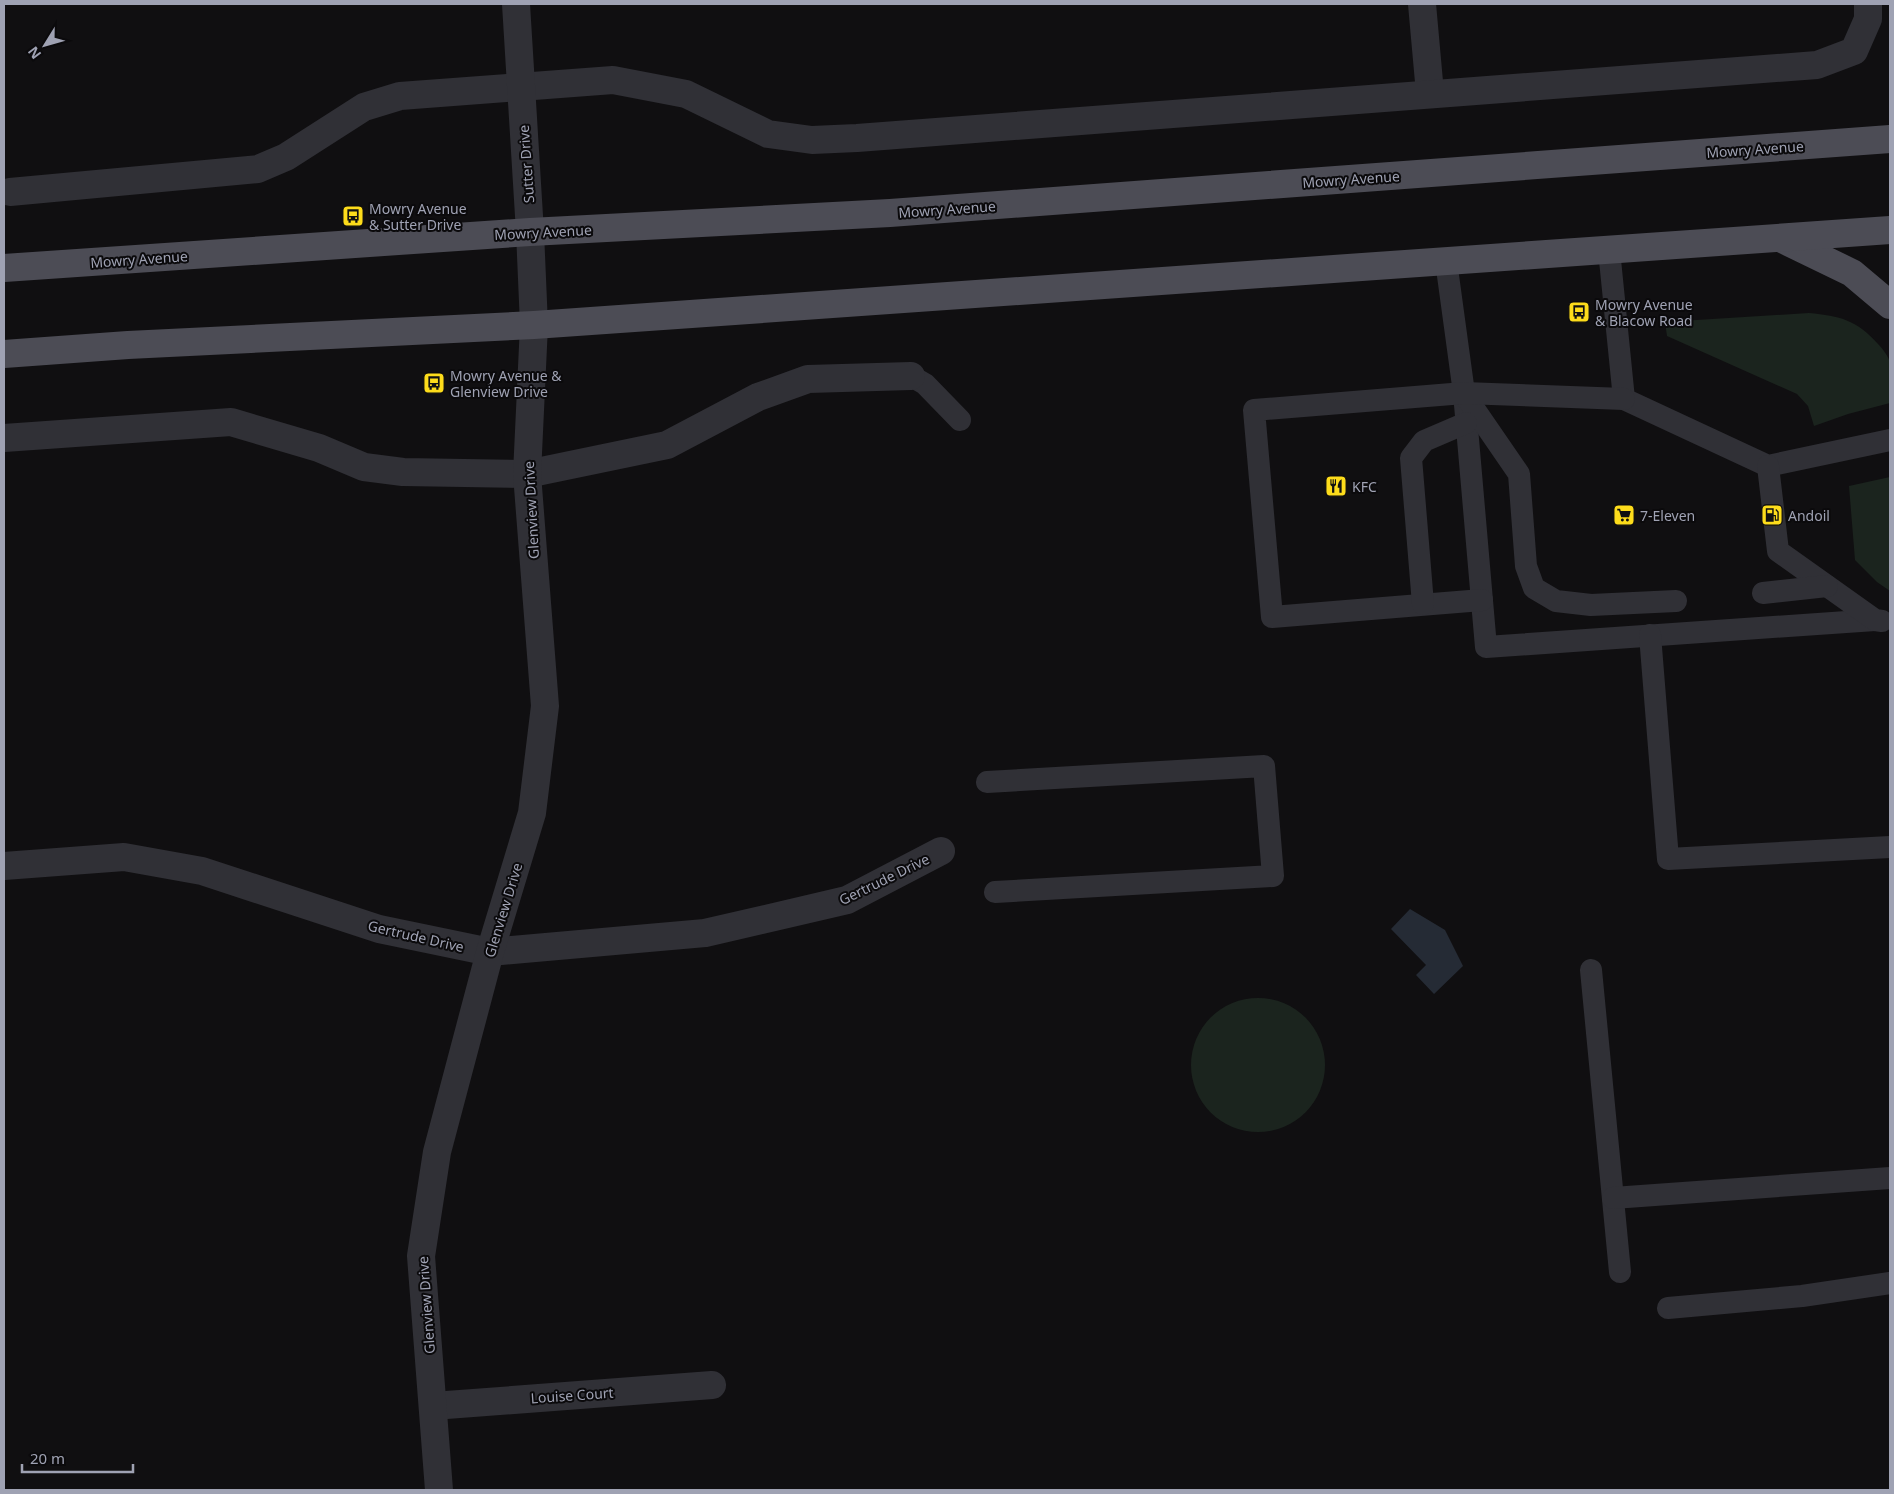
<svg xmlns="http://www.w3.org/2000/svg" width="1894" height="1494" font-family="'Noto Sans',sans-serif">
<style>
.green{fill:#1b241e}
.water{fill:#252b35}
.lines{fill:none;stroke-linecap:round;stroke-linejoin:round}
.lane{stroke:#303036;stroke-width:22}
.street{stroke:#303036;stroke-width:28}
.primary{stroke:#4c4c55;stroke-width:28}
.labels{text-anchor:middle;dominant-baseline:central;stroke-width:4;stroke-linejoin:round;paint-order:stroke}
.street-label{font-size:14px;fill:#9fa2b3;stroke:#0b0a0c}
.poi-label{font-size:14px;fill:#9fa2b3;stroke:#0b0a0c;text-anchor:start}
</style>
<rect width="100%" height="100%" fill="#100f11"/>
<g class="green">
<path d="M1809 313C1840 316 1857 320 1878 344 1883 349 1889 357 1890 363 1893 376 1890 390 1890 403L1848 414 1814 426 1808 406 1797 394 1667 336 1665 322Z"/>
<polygon points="1890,477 1890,591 1877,582 1855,560 1849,486"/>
<circle cx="1258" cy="1065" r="67"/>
</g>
<polygon class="water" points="1410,909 1445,930 1463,966 1434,994 1416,975 1426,965 1391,929"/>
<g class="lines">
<g class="lane">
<polyline points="1609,250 1624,399 1768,466 1890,440"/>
<polyline points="1446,261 1464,393 1486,647 1875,620"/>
<polyline points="911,376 925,384 960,420"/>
<polyline points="1464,394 1519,474 1526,566 1534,588 1556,601 1591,605 1676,601"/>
<polyline points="1768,466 1778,551 1875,620 1882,621"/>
<polyline points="1763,593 1827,586"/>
<polyline points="1482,600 1272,617 1254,410 1464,393 1624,399"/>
<polyline points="1423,604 1411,458 1424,441 1466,423"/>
<polyline points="1650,635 1668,859 1890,847"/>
<polyline points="987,782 1264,766 1273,876 995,892"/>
<polyline points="1591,970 1620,1272"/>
<polyline points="1613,1198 1890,1178"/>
<polyline points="1668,1308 1802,1296 1890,1283"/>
</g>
<g class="street">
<polyline points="1422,4 1430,93"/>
<polyline points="10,192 258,169 286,157 364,107 400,96 613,80 686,94 768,134 812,140 857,138 1817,65 1854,51 1868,19 1868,4"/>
<polyline points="4,438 231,422 319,448 364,467 403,472 527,474 667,445 758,397 808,379 911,376"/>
<polyline points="4,866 124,857 202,871 379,929 490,952 705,933 847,900 941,851"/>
<polyline points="433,1406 712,1385"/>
<polyline points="439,1490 421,1256 437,1152 490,952 532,813 545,706 527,474 534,325 530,232 516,4"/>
</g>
<g class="primary">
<polyline points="1782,239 1852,273 1890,305"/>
<polyline points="4,268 530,232 890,213 1890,139"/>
<polyline points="4,354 128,345 534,325 1890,230"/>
</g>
</g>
<defs>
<g id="bus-square" transform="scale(1.125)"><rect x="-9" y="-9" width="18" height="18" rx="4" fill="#fddc1b" stroke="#0b0a0c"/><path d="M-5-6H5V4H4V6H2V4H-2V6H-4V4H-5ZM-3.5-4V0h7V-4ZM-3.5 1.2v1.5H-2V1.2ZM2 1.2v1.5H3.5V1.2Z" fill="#111"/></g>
<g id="restaurant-square" transform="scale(1.125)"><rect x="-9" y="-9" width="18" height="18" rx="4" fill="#fddc1b" stroke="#0b0a0c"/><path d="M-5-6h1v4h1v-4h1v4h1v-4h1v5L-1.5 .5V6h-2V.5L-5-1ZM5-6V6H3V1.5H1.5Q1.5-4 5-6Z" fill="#111"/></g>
<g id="supermarket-square" transform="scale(1.125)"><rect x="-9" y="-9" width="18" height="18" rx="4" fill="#fddc1b" stroke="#0b0a0c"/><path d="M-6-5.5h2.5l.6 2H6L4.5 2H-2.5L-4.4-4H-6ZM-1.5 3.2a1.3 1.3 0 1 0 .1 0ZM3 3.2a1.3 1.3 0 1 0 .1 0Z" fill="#111"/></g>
<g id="fuel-square" transform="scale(1.125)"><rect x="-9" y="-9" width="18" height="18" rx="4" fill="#fddc1b" stroke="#0b0a0c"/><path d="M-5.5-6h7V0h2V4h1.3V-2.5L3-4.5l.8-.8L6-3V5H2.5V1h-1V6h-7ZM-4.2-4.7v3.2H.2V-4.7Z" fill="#111"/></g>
</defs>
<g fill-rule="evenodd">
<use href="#bus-square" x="353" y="216"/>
<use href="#bus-square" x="1579" y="312"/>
<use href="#bus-square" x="434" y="383"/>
<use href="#restaurant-square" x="1336" y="486"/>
<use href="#supermarket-square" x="1624" y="515"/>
<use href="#fuel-square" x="1772" y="515"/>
</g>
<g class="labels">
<g class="street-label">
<text transform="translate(1755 149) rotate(-4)">Mowry Avenue</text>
<text transform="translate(526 164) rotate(-94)">Sutter Drive</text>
<text transform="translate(1351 179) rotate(-4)">Mowry Avenue</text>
<text transform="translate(947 209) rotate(-4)">Mowry Avenue</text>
<text transform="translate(543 232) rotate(-3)">Mowry Avenue</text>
<text transform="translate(139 259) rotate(-4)">Mowry Avenue</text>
<text transform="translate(531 510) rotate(-93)">Glenview Drive</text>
<text transform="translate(884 879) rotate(-26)">Gertrude Drive</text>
<text transform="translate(503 910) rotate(-73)">Glenview Drive</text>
<text transform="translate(416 936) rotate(13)">Gertrude Drive</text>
<text transform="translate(426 1305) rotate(-94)">Glenview Drive</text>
<text transform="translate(572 1395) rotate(-4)">Louise Court</text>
</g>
<g class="poi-label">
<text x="369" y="208">Mowry Avenue<tspan x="369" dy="16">&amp; Sutter Drive</tspan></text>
<text x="1595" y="304">Mowry Avenue<tspan x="1595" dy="16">&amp; Blacow Road</tspan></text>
<text x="450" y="375">Mowry Avenue &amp;<tspan x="450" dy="16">Glenview Drive</tspan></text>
<text x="1352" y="486">KFC</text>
<text x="1640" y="515">7-Eleven</text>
<text x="1788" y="515">Andoil</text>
</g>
</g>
<rect width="1894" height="1494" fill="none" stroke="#9fa2b3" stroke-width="10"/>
<g transform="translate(45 45) rotate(233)" stroke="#0b0a0c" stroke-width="4" paint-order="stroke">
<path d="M0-4L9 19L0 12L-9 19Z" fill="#9fa2b3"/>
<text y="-8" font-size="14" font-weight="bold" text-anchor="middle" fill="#9fa2b3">N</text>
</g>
<path d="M22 1464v8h111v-8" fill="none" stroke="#9fa2b3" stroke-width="2.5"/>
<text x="30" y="1464" font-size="15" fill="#9fa2b3" stroke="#0b0a0c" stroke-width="4" paint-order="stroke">20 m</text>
</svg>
